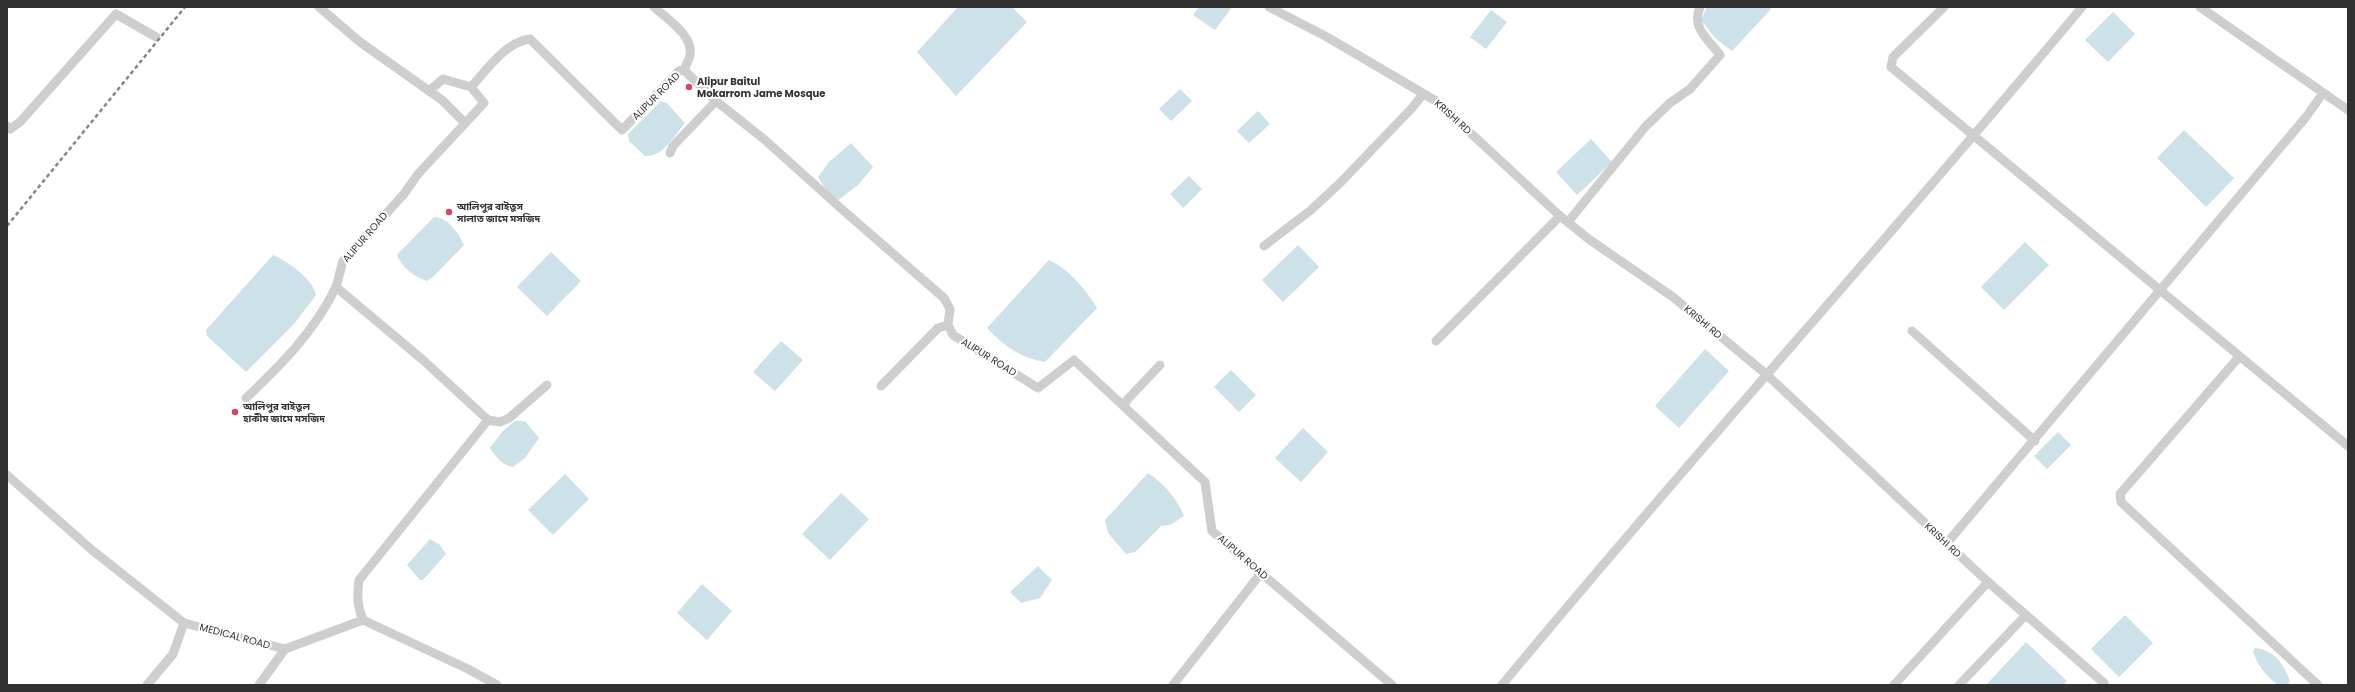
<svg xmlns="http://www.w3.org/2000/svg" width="2355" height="692" font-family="Poppins,'Noto Sans Bengali',sans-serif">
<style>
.water{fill:#cce1e8}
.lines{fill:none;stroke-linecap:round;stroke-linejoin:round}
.minor{stroke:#cecece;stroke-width:9}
.rail{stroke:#868686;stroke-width:2.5;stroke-dasharray:4 3;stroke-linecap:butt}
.poi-dot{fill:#d54764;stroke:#fff;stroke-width:1.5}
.labels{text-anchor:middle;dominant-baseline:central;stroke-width:4;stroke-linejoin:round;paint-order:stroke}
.poi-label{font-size:10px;font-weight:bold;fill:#313131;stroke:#fff;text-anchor:start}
.street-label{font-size:10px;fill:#313131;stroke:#fff}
</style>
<rect width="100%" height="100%" fill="#fff"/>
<g class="water">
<polygon points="958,7 1012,7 1027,22 956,96 917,52"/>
<polygon points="1199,7 1232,7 1215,30 1193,15"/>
<polygon points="1707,7 1768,7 1771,9 1732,51 1715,38 1701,20"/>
<polygon points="1491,10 1507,22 1486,49 1470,37"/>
<polygon points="2113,12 2135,34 2108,62 2085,40"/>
<polygon points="1180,89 1192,101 1171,121 1159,109"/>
<path d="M661 101 667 103 685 123C674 136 663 157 645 156L629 141 628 134Z"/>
<polygon points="1258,111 1270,124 1249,143 1237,131"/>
<polygon points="2184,130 2234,178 2206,207 2157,158"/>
<polygon points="1591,139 1612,162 1577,195 1556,172"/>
<polygon points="851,143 873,167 858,185 837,201 828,193 818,177 829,162"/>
<polygon points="1189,176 1202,189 1183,208 1170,194"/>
<path d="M434 217C448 217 458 233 464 245L433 277 427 281C415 277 401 267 397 255Z"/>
<polygon points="2025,242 2049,265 2004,310 1981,287"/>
<polygon points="1298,245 1319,267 1283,302 1262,280"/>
<polygon points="551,252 581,281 547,316 517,287"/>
<path d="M273 255C287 261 313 279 316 295L294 324 246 372 207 336 206 330Z"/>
<path d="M1049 260C1069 269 1086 290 1097 308L1045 362C1019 357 1005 347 987 328Z"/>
<polygon points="781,341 803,360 775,391 753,372"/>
<polygon points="1705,349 1729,371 1679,428 1655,406"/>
<polygon points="1231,370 1256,395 1239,412 1214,387"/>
<path d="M515 421H525L539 438 525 458 513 467C502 465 496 457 490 448L502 432Z"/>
<polygon points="1303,428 1328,452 1301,482 1275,458"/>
<polygon points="2058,432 2071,445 2047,469 2034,456"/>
<path d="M1148 473C1164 483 1177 499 1184 516L1170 525 1161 526 1135 552 1126 554 1108 533 1105 520Z"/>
<polygon points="565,474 589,499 553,535 528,510"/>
<polygon points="841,493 869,519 830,560 802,534"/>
<polygon points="430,539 440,545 446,554 423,580 420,580 407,565"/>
<polygon points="1038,566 1052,580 1040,598 1021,603 1010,592"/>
<polygon points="702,584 732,611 707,640 677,613"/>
<polygon points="2125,615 2153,643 2119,677 2091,649"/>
<polygon points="2026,642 2067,681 2063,685 1986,685"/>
<path d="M2255 648C2274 650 2285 665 2290 682L2287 685H2278C2266 676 2257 665 2253 651Z"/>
</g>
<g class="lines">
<g class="minor">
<polyline points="319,7 360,42 442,100 465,123"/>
<path d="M654 7C666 18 694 36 690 55 689 60 686 65 684 70"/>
<polyline points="1269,7 1327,37 1436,101 1560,216 1590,240 1673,297 1766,374 1988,582 2104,683"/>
<polyline points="1944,7 1893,57 1891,67 2348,446"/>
<polyline points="2200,7 2348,110"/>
<polyline points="429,91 443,79 471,87"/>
<polyline points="7,126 10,129 20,122 116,14 156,37"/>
<polyline points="670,153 673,146 716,101"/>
<path d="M1568 222 1646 126 1670 103 1690 89 1720 55C1708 39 1691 28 1700 7"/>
<polyline points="1264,246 1311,210 1341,182 1412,108 1423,94"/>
<polyline points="1912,331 2035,441"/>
<polyline points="1436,341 1560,216"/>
<polyline points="2239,357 2120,494 2121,502 2318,685"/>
<polyline points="881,386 938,328 948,325"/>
<path d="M246 398C282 364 314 332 336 287"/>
<polyline points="1124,406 1127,400 1160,365"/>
<polyline points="488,420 500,422 509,418 547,385"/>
<polyline points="7,475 92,550 184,623 285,649 363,620 468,669 497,685"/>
<polyline points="1947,543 2306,117 2323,93"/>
<path d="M363 620C357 606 357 595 359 580L488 420 423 360 336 287 343 261 404 194 418 174 484 103 471 87C487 70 505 42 530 39L622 130 679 71 684 70 716 101 765 140 845 212 944 298 950 309 948 325 953 335 1038 388 1074 360 1205 482 1212 531 1392 685"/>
<polyline points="147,685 173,654 184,623"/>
<polyline points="259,685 285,649"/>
<polyline points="1173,685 1261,573"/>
<path d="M1502 685C1691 456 1892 236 2082 7"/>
<polyline points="1894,685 1988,582"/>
<polyline points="1959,685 2026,615"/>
</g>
<polyline class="rail" points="7,226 185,7"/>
</g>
<g class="poi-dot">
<circle cx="689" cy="87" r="4"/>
<circle cx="449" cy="212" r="4"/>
<circle cx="235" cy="412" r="4"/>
</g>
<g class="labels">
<g class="poi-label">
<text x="697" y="81">Alipur Baitul<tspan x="697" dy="12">Mokarrom Jame Mosque</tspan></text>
<text x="457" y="206">আলিপুর বাইতুস<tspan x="457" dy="12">সালাত জামে মসজিদ</tspan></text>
<text x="243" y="406">আলিপুর বাইতুল<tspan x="243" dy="12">হাকীম জামে মসজিদ</tspan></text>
</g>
<g class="street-label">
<text transform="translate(656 96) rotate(-45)">ALIPUR ROAD</text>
<text transform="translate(1453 117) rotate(42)">KRISHI RD</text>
<text transform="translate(365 237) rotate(-49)">ALIPUR ROAD</text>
<text transform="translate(1703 322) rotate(40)">KRISHI RD</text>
<text transform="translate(989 357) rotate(32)">ALIPUR ROAD</text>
<text transform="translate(1943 540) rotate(43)">KRISHI RD</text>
<text transform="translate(1243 557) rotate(41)">ALIPUR ROAD</text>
<text transform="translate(235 636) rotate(15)">MEDICAL ROAD</text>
</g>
</g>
<rect width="2355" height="692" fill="none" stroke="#313131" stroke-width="16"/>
</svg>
